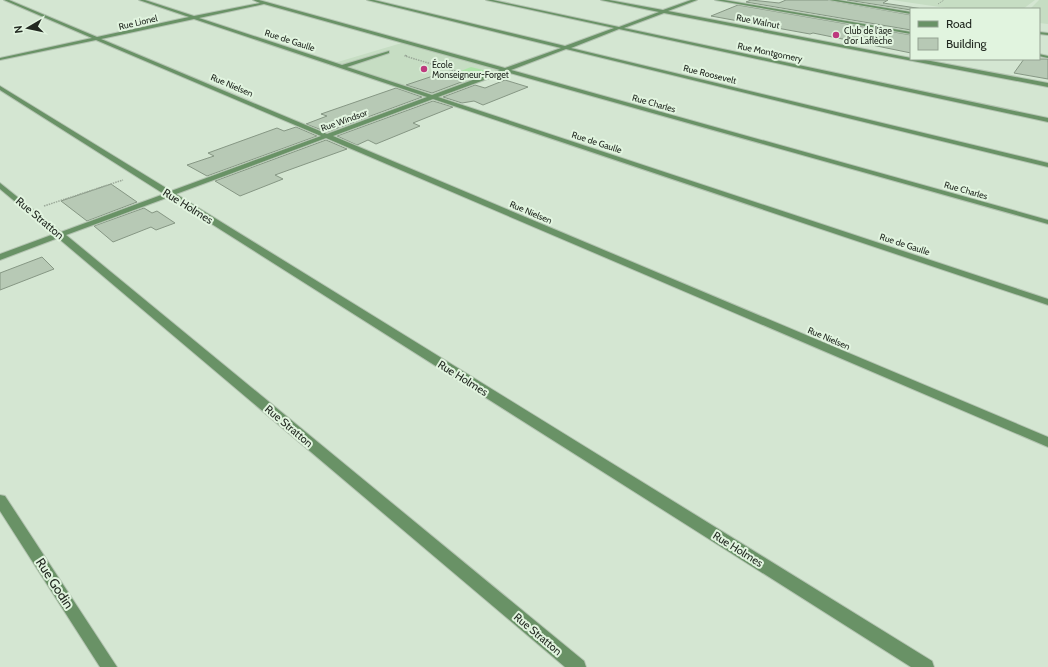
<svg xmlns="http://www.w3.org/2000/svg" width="1048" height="667" font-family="Cabin,sans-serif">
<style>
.built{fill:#c6ddc3}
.green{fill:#ade4a8}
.building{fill:#b7c9b5;stroke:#869784}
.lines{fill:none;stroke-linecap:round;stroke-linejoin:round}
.minor-casing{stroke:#b4c4b2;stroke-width:2}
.path-far1{stroke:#9ba999;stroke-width:1;stroke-dasharray:1.5 1;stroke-linecap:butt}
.path{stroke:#9ba999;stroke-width:1.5;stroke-dasharray:1.5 1;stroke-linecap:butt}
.minor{fill:#699266;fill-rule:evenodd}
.poi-dot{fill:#be3a7e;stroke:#e1f4df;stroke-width:1.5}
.labels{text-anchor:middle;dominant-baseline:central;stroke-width:4;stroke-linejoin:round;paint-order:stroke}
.far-street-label{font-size:9px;fill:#222921;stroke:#e1f4df}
.far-poi-label{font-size:9px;fill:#222921;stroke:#e1f4df;text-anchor:start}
.street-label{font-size:11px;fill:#222921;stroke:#e1f4df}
.near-street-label{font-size:13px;fill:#222921;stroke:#e1f4df}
</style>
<rect width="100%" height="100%" fill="#d4e6d2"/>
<g class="built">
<polygon points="892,0 1035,0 1023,9 953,9"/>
<polygon points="1039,0 1048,0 1048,24 1039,23 1039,9 1030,9"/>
<polygon points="405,42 505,70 432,97 331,64"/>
</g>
<polygon class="green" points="471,67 487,71 463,80 458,78 458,72"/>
<g class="building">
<polygon points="751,0 779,3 786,0 828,0 911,15 911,30 746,2"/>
<polygon points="847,0 888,0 883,3 923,9 911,9 911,10"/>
<polygon points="738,5 911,35 911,53 813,33 810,34 711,16"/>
<polygon points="1024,59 1048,59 1048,79 1014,73"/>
<polygon points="439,74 464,81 432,93 406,85"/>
<polygon points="505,80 528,87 483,105 474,101 462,103 443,97 475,85 485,88"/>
<polygon points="396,88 422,97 327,132 306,124 327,116 321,114"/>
<polygon points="433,101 453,107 413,123 420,126 376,144 368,140 357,145 337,136"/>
<polygon points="296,127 317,136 207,176 187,165 214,156 208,153 277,128 284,131"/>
<polygon points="326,140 347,149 275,175 283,179 240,196 215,181"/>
<polygon points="111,184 137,202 87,221 61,201"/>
<polygon points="144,208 152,213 157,211 175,223 156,230 151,227 113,242 94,226"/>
<polygon points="42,257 54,269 0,290 0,273"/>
</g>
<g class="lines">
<g class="minor-casing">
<g id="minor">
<path d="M4 0H9L97 37 189 17 139 0H145L194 16 260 3 253 0H259L505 68 561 48 367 0H374L565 46 614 28 486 0H493L619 27 659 12 601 0H609L663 10 691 0H697L668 11 911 58V59H920L1048 83V87L664 13 624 28 1048 118V122L619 29 571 48 1048 163V167L566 49 511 70 1048 220V224L506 72 438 97 1048 299V305L433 99 333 136 1048 437V447L326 138 176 194 932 661 934 667H911L169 197 66 235 584 661 586 667H565L58 238 0 260V254L54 234 0 189V183L61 232 164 194 0 90V86L171 191 321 136 96 40 0 60V58L92 38ZM264 4 500 70 432 95 347 67 389 53V51L342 65 199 18ZM194 19 427 97 327 134 101 39Z"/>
<polygon points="715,0 724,0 911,32 911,34"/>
<polygon points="829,0 838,0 911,12 911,14"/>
<polygon points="1039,32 1048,33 1048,35 1039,34"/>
<polygon points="1039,54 1048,56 1048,58 1039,56"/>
<polygon points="0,495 5,496 117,667 100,667 0,511"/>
</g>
</g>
<g class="path-far1">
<polyline points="938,4 944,0"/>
<polyline points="406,56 407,55"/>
</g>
<g class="path">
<polyline points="406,55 405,56 458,72 458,75"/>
<polyline points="44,206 123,180"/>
</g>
<use href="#minor" class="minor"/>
</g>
<g class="poi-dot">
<circle cx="836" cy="35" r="4"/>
<circle cx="424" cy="69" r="4"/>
</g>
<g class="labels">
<g class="far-street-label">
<text transform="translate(758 21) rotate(11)">Rue Walnut</text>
<text transform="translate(138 22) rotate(-13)">Rue Lionel</text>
<text transform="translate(290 40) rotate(18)">Rue de Gaulle</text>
<text transform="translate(770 52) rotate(12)">Rue Montgomery</text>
<text transform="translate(710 74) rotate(14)">Rue Roosevelt</text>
<text transform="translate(232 85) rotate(23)">Rue Nielsen</text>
<text transform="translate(654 103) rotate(16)">Rue Charles</text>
<text transform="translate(344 120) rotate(-20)">Rue Windsor</text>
<text transform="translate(597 142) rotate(18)">Rue de Gaulle</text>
<text transform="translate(966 190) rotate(16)">Rue Charles</text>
<text transform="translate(531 212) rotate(23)">Rue Nielsen</text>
<text transform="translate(905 244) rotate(18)">Rue de Gaulle</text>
<text transform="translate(829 338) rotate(23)">Rue Nielsen</text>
</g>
<g class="far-poi-label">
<text x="844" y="30">Club de l'âge<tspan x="844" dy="10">d'or Laflèche</tspan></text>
<text x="432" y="64">École<tspan x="432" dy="10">Monseigneur-Forget</tspan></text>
</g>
<g class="street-label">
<text transform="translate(188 206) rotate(32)">Rue Holmes</text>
<text transform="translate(40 218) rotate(40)">Rue Stratton</text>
<text transform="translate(463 378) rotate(32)">Rue Holmes</text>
<text transform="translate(289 426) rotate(40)">Rue Stratton</text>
<text transform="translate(738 549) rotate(32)">Rue Holmes</text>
<text transform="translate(538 634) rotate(40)">Rue Stratton</text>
</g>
<g class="near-street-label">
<text transform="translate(55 583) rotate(57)">Rue Godin</text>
</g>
</g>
<rect x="910" y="8" width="130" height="52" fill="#e1f4df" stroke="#95a393"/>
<rect x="918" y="21" width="20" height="6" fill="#699266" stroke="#95a393"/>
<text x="946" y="28" font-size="12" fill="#222921">Road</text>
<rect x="918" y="38" width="20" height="12" fill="#b7c9b5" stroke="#95a393"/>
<text x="946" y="48" font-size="12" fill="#222921">Building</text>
<g transform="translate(28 28) rotate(261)" stroke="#e1f4df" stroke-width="3" paint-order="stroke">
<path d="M0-3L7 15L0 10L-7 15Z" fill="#222921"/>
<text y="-6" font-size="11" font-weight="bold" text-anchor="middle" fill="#222921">N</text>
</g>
</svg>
